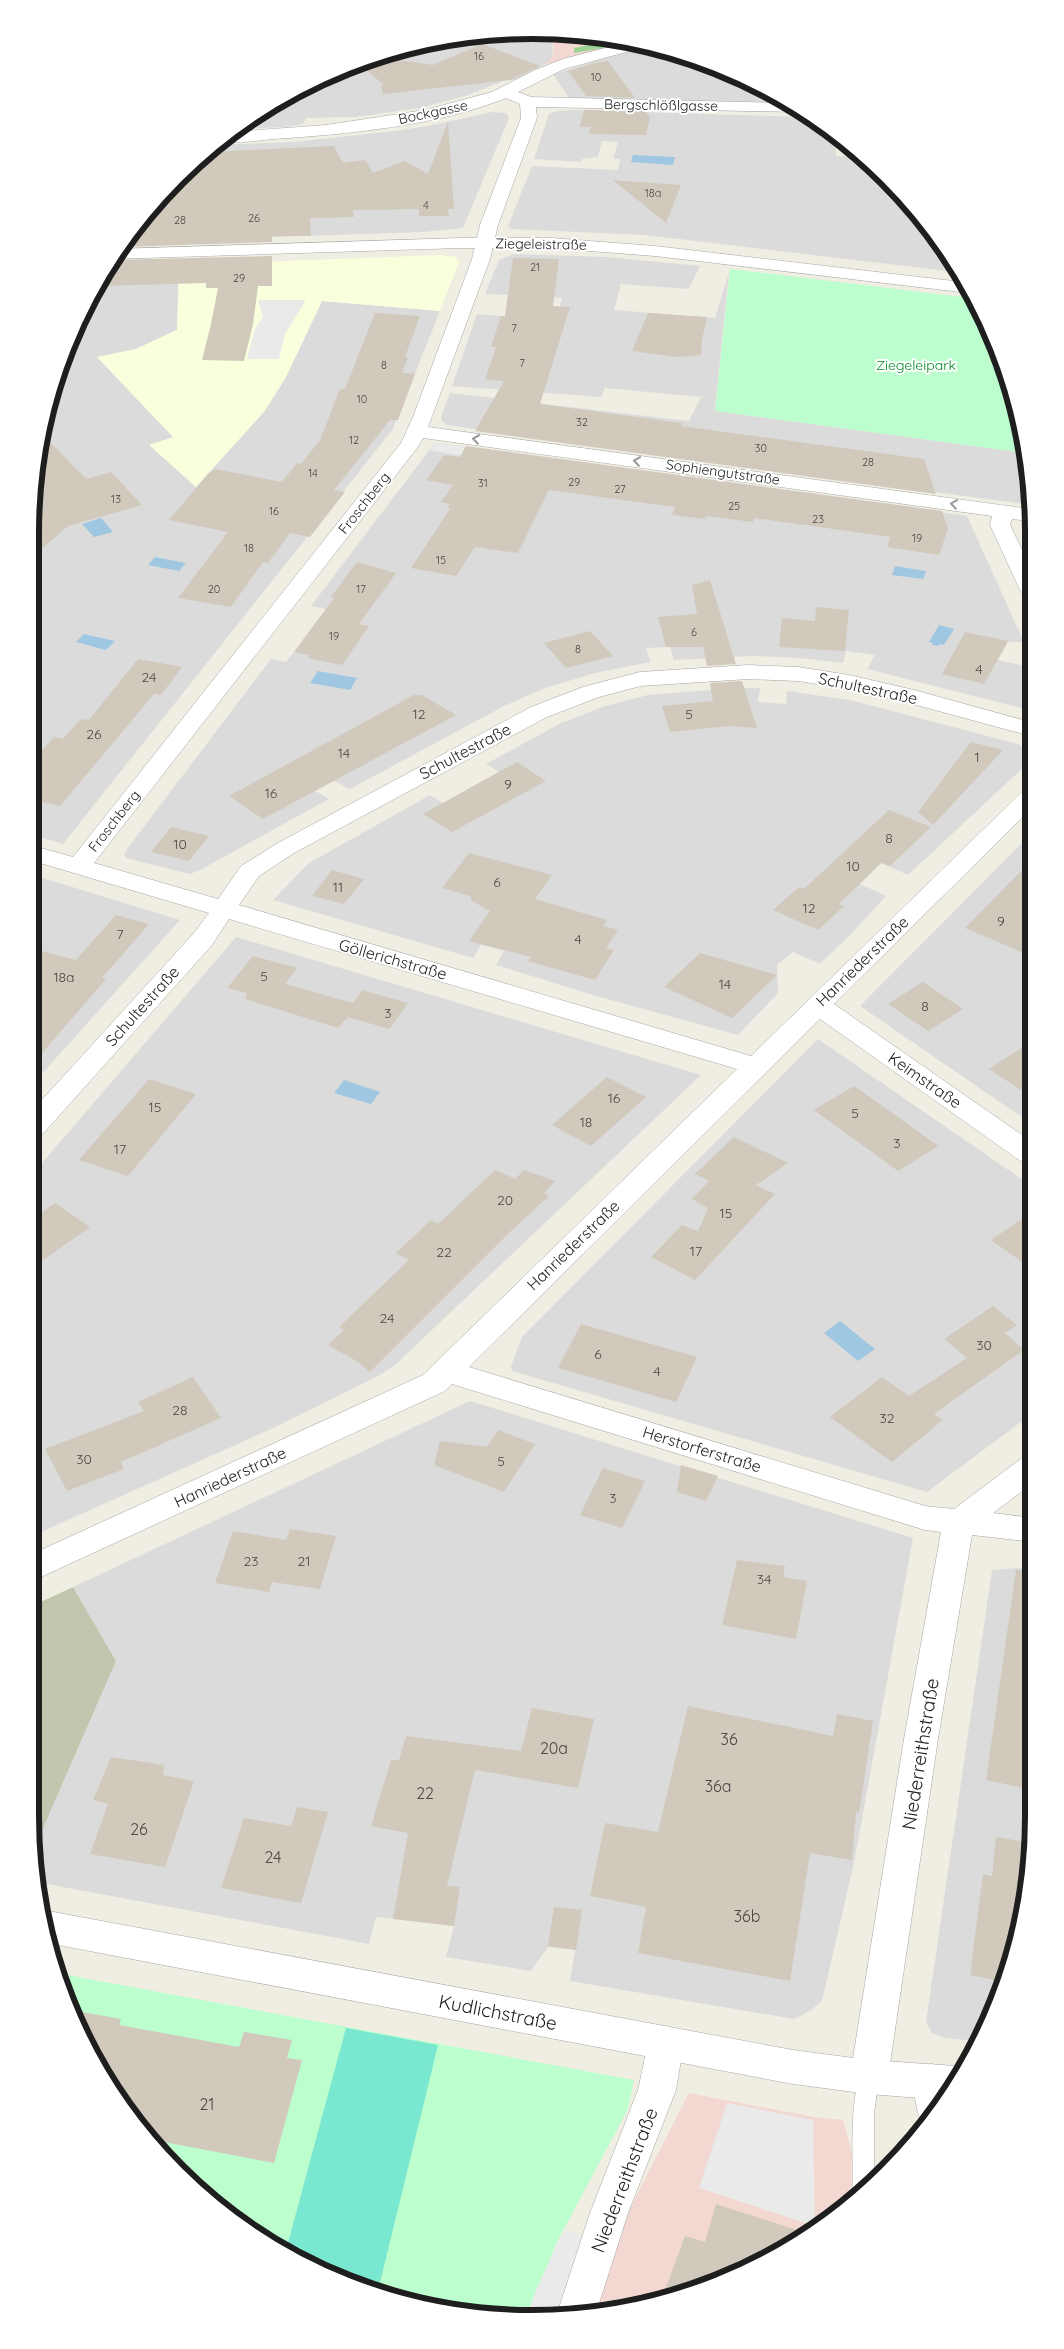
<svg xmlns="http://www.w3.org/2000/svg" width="1064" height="2349" font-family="Quicksand,sans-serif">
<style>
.residential{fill:#dcdbdb}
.commercial{fill:#f3d8d1}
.education{fill:#f9ffdd}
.construction{fill:#c1c6ae}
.forest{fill:#9bd394}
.park{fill:#bcfecd}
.pitch{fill:#7ae7d0}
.parking{fill:#eaeaea}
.water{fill:#9fc7e2}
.building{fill:#d0c9bc}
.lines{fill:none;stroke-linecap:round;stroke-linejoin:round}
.service-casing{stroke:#a5a5a5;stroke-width:1}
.minor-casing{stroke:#a5a5a5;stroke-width:1}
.tertiary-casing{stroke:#a5a5a5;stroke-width:1}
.service{fill:#fff;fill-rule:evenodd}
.minor{fill:#fff;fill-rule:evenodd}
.tertiary{fill:#fff;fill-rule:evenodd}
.oneway{stroke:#9a9a9a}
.labels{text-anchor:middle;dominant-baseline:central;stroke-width:4;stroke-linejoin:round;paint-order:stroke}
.far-number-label{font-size:11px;fill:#4a4946}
.far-street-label{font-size:14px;fill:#1e1e1e;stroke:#fff}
.far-park-label{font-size:14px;fill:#018724;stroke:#fff}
.number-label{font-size:14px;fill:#4a4946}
.street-label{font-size:16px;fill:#1e1e1e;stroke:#fff}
.near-number-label{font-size:16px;fill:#4a4946}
.near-street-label{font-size:19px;fill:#1e1e1e;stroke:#fff}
.rim{fill:none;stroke:#1e1e1e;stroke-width:6}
</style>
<rect width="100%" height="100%" fill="#f0eee3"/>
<g class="residential">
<polygon points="532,30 550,32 553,40 552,57 546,64 516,80 506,80 465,96 420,108 356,117 306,118 303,124 284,127 235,129 253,115 340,68 434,40"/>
<polygon points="652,46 724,68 786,104 569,98 553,74 612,56"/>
<polygon points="573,110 808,117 833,131 836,156 849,156 848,144 930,226 956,272 645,235 511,229 508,226 532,166 618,170 620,159 613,159 618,142 602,141 598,157 582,159 581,162 534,159 549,114 557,111"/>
<polygon points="492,112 506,113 509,118 463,228 423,232 124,242 177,177 216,145 294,142 394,131 428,126"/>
<polygon points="513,254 607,257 700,266 689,289 621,284 614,310 715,318 729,272 715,411 1026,453 1030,466 1030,505 447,425 442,421 441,417 450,393 689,421 701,397 605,388 601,397 452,386 477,314 544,319 560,306 562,298 485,294 499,260"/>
<polygon points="179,265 177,330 136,349 97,357 174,438 150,445 196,487 285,379 322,301 440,311 393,429 63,844 30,834 30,532 36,487 34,487 40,434 68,340 107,268"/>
<polygon points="439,443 967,516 1024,642 1008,642 998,660 1030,667 1030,710 867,669 875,655 846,651 843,663 799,658 754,656 674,660 670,647 646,648 651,662 595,673 545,688 504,706 350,789 334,781 315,791 329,799 202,869 190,874 126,858 124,855 127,849 271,659 286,662 294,652 326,609 311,606 434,444"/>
<polygon points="737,688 760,688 758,702 786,704 787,691 850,700 1018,744 1027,751 1030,758 1027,764 908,875 881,863 860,884 886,896 852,933 820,964 793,952 777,965 778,993 738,1035 600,997 496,965 504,951 481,945 473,958 273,900 309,863 430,795 455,810 478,797 466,790 499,772 486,764 561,723 605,706 648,695"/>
<polygon points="1031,834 1032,1124 860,1006"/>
<polygon points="30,874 180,920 30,1087"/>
<polygon points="236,937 701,1075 395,1365 378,1376 271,1429 30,1537 30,1177"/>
<polygon points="818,1039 1032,1186 1033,1413 927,1492 512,1371 511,1366 522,1337"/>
<polygon points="470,1401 913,1538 854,1863 822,2001 810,2011 794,2019 570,1981 575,1950 548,1947 531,1971 446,1957 454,1926 376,1917 369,1944 36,1882 33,1851 116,1661 73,1587"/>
<polygon points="1033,1567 1034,1817 1024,1915 996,2009 979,2041 944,2038 932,2033 926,2022 992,1570"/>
</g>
<g class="commercial">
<polygon points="550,32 630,40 638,42 546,64 552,57 554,48"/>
<polygon points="689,2093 814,2117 843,2120 852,2153 851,2203 838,2215 783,2252 694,2292 630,2309 600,2312 598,2309 594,2288 607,2253"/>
</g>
<polygon class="education" points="440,255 456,257 459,262 440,311 322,301 285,379 264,412 196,487 149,445 173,437 97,357 136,349 177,330 179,265"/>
<polygon class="construction" points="73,1587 116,1661 33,1851 30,1817 30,1607"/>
<polygon class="forest" points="620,39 638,42 574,53 574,48"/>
<g class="park">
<polygon points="730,269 971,298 996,340 1026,453 715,411"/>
<path d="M67 1975 634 2080 628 2109 557 2242 526 2318C496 2315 462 2316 432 2309 289 2275 175 2195 98 2069 83 2044 73 2015 62 1989Z"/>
</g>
<polygon class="pitch" points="346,2028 438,2045 378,2291 360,2288 285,2254"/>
<g class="parking">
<polygon points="258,300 306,300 285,334 279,359 247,359 255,329 263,317"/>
<polygon points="439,443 512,454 497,462 429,450 433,445"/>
<polygon points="727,2103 813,2120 815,2226 699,2188"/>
<polygon points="564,2230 587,2236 559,2316 526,2318 536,2290"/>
</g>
<g class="water">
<polygon points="633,155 675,157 673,165 631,162"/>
<polygon points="101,518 113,532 94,537 82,524"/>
<polygon points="155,557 186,563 179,571 148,565"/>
<polygon points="895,566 926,571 923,579 892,575"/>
<polygon points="939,625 954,629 944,645 940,644 938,646 932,645 933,643 929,642"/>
<polygon points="84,634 115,641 106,650 76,642"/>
<polygon points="318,671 357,678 350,690 310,683"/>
<polygon points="344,1080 380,1092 371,1104 334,1093"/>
<polygon points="840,1321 875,1349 858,1361 824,1333"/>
</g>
<g class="building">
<polygon points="482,44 540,66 511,80 383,94 381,86 384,85 358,63 378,57 433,65"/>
<polygon points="608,61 635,98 586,96 568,71 594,63"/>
<polygon points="584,110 645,111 650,118 646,135 589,134 591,127 580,127"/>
<polygon points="448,122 454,209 448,209 449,216 419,216 419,209 353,210 354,217 310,218 311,236 272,236 272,242 120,247 177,177 207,152 334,146 343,163 365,160 373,173 405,161 428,174"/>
<polygon points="613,180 681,185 666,223"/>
<polygon points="272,256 272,286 258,286 253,324 244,361 202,360 211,324 218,288 206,288 206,283 97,286 111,260"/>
<polygon points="513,258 559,259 553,306 570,307 540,404 682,423 681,426 924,459 936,494 475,431 504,381 485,379 496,347 491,347 501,316 505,316"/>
<polygon points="375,313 420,316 405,357 408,357 402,373 415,374 398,420 390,420 334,490 345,492 310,537 290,533 268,563 263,562 231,607 178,598 228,532 169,520 208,474 215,469 282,482 297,463 301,464 320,440 340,389 345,389"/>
<polygon points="648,313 707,317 702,340 701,355 676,357 632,351"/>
<polygon points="40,432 86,479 111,472 142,505 68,526 30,559 30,532"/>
<polygon points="466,446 942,511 948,529 939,555 887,547 890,537 754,518 753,522 706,516 705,519 672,515 675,507 549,490 518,553 475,547 456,576 411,568 450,509 447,508 450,504 441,502 453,485 426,480 444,455 460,457"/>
<polygon points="357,562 396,573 359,624 369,626 342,665 308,658 310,655 294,652 334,598 331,597"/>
<polygon points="710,580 730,645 736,664 707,666 703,647 666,647 658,617 697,614 692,585"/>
<polygon points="816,607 849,610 845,651 779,647 782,618 815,621"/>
<polygon points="590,631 613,656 566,668 544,643"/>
<polygon points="965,632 1008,641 984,684 942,674"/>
<polygon points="138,659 182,667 161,695 154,694 60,806 30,799 30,746 43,749 54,737 63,739 81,719 89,720"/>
<polygon points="742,681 757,728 730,726 670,732 662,706 713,701 710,683"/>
<polygon points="414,695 422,695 456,715 263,819 229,796"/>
<polygon points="971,742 1003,750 933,825 918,812"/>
<polygon points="517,762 546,781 452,832 423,814"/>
<polygon points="889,810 931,827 890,866 881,863 839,904 844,906 818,930 773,910 799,887 804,889"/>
<polygon points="171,827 209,836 189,861 151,852"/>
<polygon points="469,853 552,875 535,899 607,920 603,926 618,930 606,948 614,950 595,980 528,961 531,957 469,941 490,911 472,901 470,896 442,888"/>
<polygon points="1031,861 1031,956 965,928"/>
<polygon points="332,870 364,879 344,904 312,896"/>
<polygon points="116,915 149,924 102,978 106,979 30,1067 30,948 76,960"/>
<polygon points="700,953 777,975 732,1018 664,987"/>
<polygon points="253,956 297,968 285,984 353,1003 362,990 408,1003 389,1029 348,1017 338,1028 245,999 247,993 227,988"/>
<polygon points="923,982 963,1009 928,1031 888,1004"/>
<polygon points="1032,1041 1032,1097 989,1069"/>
<polygon points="607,1077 646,1097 591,1146 552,1125"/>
<polygon points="149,1079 196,1094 128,1176 79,1160"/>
<polygon points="854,1086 895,1115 938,1146 898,1171 814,1110"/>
<polygon points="734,1137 788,1163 756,1185 775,1194 695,1280 651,1257 682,1225 698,1231 708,1208 692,1199 709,1181 695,1174"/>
<polygon points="495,1170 515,1179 524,1170 555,1181 544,1193 549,1196 512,1230 370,1372 358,1362 328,1345 344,1330 339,1327 409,1260 396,1253 431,1220 438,1224"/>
<polygon points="55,1203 90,1227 30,1269 30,1221"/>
<polygon points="1032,1212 1032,1269 991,1240"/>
<polygon points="993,1306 1017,1325 1005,1333 1024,1350 934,1414 943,1420 892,1462 830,1417 882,1377 909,1396 967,1358 944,1339"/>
<polygon points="581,1324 697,1357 676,1402 558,1368"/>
<polygon points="193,1377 221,1418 121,1462 124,1469 67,1491 45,1449 144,1411 138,1402"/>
<polygon points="498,1430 535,1444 504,1492 434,1465 440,1441 487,1447"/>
<polygon points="681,1465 718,1476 706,1501 677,1492"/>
<polygon points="603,1468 645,1481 622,1528 580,1515"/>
<polygon points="290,1529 336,1536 320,1589 272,1582 269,1592 215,1583 233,1531 286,1540"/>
<polygon points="737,1560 785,1566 783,1577 807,1581 796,1639 722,1625"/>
<polygon points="1016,1570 1033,1571 1034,1790 986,1780"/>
<polygon points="688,1706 833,1736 837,1714 873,1721 859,1813 856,1812 852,1860 810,1853 790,1981 638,1953 646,1907 590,1896 605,1823 658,1832"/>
<polygon points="532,1708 594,1719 578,1788 475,1770 447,1886 460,1887 454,1926 393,1919 408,1833 371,1826 391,1760 399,1760 406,1736 521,1751"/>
<polygon points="111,1757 164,1765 163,1775 194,1781 165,1867 90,1854 108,1804 93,1800"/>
<polygon points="297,1807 328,1812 301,1903 221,1888 244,1818 291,1826"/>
<polygon points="996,1837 1031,1843 1024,1915 1004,1982 970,1975 983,1874 992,1876"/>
<polygon points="554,1907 582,1910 576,1950 548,1946"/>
<polygon points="71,2010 121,2019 119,2025 239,2047 244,2032 292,2040 287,2058 302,2060 274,2163 148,2139 97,2068"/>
<polygon points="716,2204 809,2234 783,2252 694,2292 661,2301 685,2236 705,2242"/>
</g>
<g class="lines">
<g class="service-casing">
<path id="service" d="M869 2068 876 2070 879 2077 874 2114V2182L856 2198 853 2191C853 2157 849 2100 862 2070Z"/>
</g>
<g class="minor-casing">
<g id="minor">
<path d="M632 41 637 43 640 46 637 49 564 69 518 92 531 97 784 103 799 112 536 107 537 118 498 225 490 259 428 427 1030 509V521L1012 519 1010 525 1030 566V594L1022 593 1019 588 990 525 992 516 423 438 417 448 94 863 218 899 241 866 278 843 531 707 583 687 640 672 748 665 798 667 849 675 914 690 1030 722 1031 736 909 703 849 689 798 681 748 679 641 686 599 697 547 717 294 853 259 876 239 905 751 1056 1023 791 1031 789V809L834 1004 1032 1142V1164L1022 1162 820 1019 469 1367 925 1506 954 1509 1022 1458 1033 1454V1483L993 1513 1033 1518V1542L972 1535 938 1739 888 2077 882 2089 869 2094 856 2089 850 2077 904 1739 941 1532 925 1530 452 1384 445 1391 30 1582V1555L423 1375 737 1069 229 919 212 945 40 1137 30 1139V1113L194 933 209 913 30 860V845L73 857 401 443 413 417 472 259 480 225 521 118 520 104 506 98C437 126 348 134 274 139 258 140 237 145 221 141L232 132 326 125 425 110 492 92 535 70 563 59Z"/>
<polygon points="666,2026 679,2031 684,2043 676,2090 628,2213 596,2313 556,2317 590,2213 638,2090 648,2043 653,2031"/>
<path d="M932 2064 945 2069 951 2081 952 2091 926 2127 923 2126C915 2107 911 2087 919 2069Z"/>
</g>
</g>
<g class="tertiary-casing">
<g id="tertiary">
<polygon points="460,238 551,238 655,246 962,282 969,293 655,256 551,248 460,248 112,259 118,249"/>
<polygon points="43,1910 793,2050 869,2060 956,2066 964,2069 946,2100 869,2094 793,2084 47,1943 39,1911"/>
</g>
</g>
<use href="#service" class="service"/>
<use href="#minor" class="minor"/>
<use href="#tertiary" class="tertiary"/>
</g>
<defs><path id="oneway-chevron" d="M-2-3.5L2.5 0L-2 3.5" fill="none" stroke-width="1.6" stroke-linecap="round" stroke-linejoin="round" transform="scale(1.25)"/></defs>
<g class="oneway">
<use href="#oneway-chevron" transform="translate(476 439) rotate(-172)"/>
<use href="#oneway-chevron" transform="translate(637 461) rotate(-172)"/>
<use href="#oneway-chevron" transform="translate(954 504) rotate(-172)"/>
</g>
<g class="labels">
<g class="far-number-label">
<text x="479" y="56">16</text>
<text x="596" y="77">10</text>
<text x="653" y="193">18a</text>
<text x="426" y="205">4</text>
<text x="254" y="218">26</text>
<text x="180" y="220">28</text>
<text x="535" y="267">21</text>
<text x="239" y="278">29</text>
<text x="514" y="328">7</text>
<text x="522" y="363">7</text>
<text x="384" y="365">8</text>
<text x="362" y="399">10</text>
<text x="582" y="422">32</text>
<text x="354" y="440">12</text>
<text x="761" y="448">30</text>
<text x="868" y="462">28</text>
<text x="313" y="473">14</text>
<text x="574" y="482">29</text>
<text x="483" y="483">31</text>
<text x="620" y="489">27</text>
<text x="116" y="499">13</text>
<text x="734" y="506">25</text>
<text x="274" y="511">16</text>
<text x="818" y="519">23</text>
<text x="917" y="538">19</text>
<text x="249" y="548">18</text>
<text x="441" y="560">15</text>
<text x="214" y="589">20</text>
<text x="361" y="589">17</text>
<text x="694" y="632">6</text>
<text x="334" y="636">19</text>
<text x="578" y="649">8</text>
</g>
<g class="far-street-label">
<text transform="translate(661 105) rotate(1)">Bergschlößlgasse</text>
<text transform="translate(433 112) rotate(-12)">Bockgasse</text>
<text transform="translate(541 244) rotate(1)">Ziegeleistraße</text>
<text transform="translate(723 472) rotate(8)">Sophiengutstraße</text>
<text transform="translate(364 503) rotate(-52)">Froschberg</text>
<text transform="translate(114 821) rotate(-52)">Froschberg</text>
</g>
<g class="far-park-label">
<text x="916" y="365">Ziegeleipark</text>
</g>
<g class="number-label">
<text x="979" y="669">4</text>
<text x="149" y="677">24</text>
<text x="419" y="714">12</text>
<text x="689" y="714">5</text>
<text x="94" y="734">26</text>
<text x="344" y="753">14</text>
<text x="977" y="757">1</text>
<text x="508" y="784">9</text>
<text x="271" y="793">16</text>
<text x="889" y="838">8</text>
<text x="180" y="844">10</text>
<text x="853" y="866">10</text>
<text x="497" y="882">6</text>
<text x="338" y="887">11</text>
<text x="809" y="908">12</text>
<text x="1001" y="921">9</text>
<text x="120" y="934">7</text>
<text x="578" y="939">4</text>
<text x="264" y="976">5</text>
<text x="64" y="977">18a</text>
<text x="725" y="984">14</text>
<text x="925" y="1006">8</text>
<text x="388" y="1013">3</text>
<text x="614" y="1098">16</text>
<text x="155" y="1107">15</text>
<text x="855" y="1113">5</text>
<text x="586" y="1122">18</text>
<text x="897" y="1143">3</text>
<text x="120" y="1149">17</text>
<text x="505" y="1200">20</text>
<text x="726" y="1213">15</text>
<text x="696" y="1251">17</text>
<text x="444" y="1252">22</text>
<text x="387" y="1318">24</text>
<text x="984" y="1345">30</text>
<text x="598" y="1354">6</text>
<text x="657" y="1371">4</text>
<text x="180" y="1410">28</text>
<text x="887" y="1418">32</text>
<text x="84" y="1459">30</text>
<text x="501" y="1461">5</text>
<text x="613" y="1498">3</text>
<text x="251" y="1561">23</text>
<text x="304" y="1561">21</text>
<text x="764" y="1579">34</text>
</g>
<g class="street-label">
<text transform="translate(868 688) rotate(12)">Schultestraße</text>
<text transform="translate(465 751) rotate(-28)">Schultestraße</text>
<text transform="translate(393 959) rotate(16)">Göllerichstraße</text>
<text transform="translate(862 961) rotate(-44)">Hanriederstraße</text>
<text transform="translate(142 1006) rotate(-48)">Schultestraße</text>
<text transform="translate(925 1080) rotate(35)">Keimstraße</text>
<text transform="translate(573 1245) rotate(-44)">Hanriederstraße</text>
<text transform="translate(702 1449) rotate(17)">Herstorferstraße</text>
<text transform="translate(230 1477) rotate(-25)">Hanriederstraße</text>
</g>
<g class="near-number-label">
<text x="729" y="1739">36</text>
<text x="554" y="1748">20a</text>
<text x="718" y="1786">36a</text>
<text x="425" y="1793">22</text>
<text x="139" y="1829">26</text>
<text x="273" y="1857">24</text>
<text x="747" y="1916">36b</text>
<text x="207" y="2104">21</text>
</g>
<g class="near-street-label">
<text transform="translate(920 1754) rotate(-81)">Niederreithstraße</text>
<text transform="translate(498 2012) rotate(11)">Kudlichstraße</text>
<text transform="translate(624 2180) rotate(-69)">Niederreithstraße</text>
</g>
</g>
<path d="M0 0H1064V2349H0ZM532 39H532A493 493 0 0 1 1025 532V1817A493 493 0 0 1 532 2310H532A493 493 0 0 1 39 1817V532A493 493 0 0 1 532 39Z" fill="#fff" fill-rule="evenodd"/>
<path class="rim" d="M532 39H532A493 493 0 0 1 1025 532V1817A493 493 0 0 1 532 2310H532A493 493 0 0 1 39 1817V532A493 493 0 0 1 532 39Z"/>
</svg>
